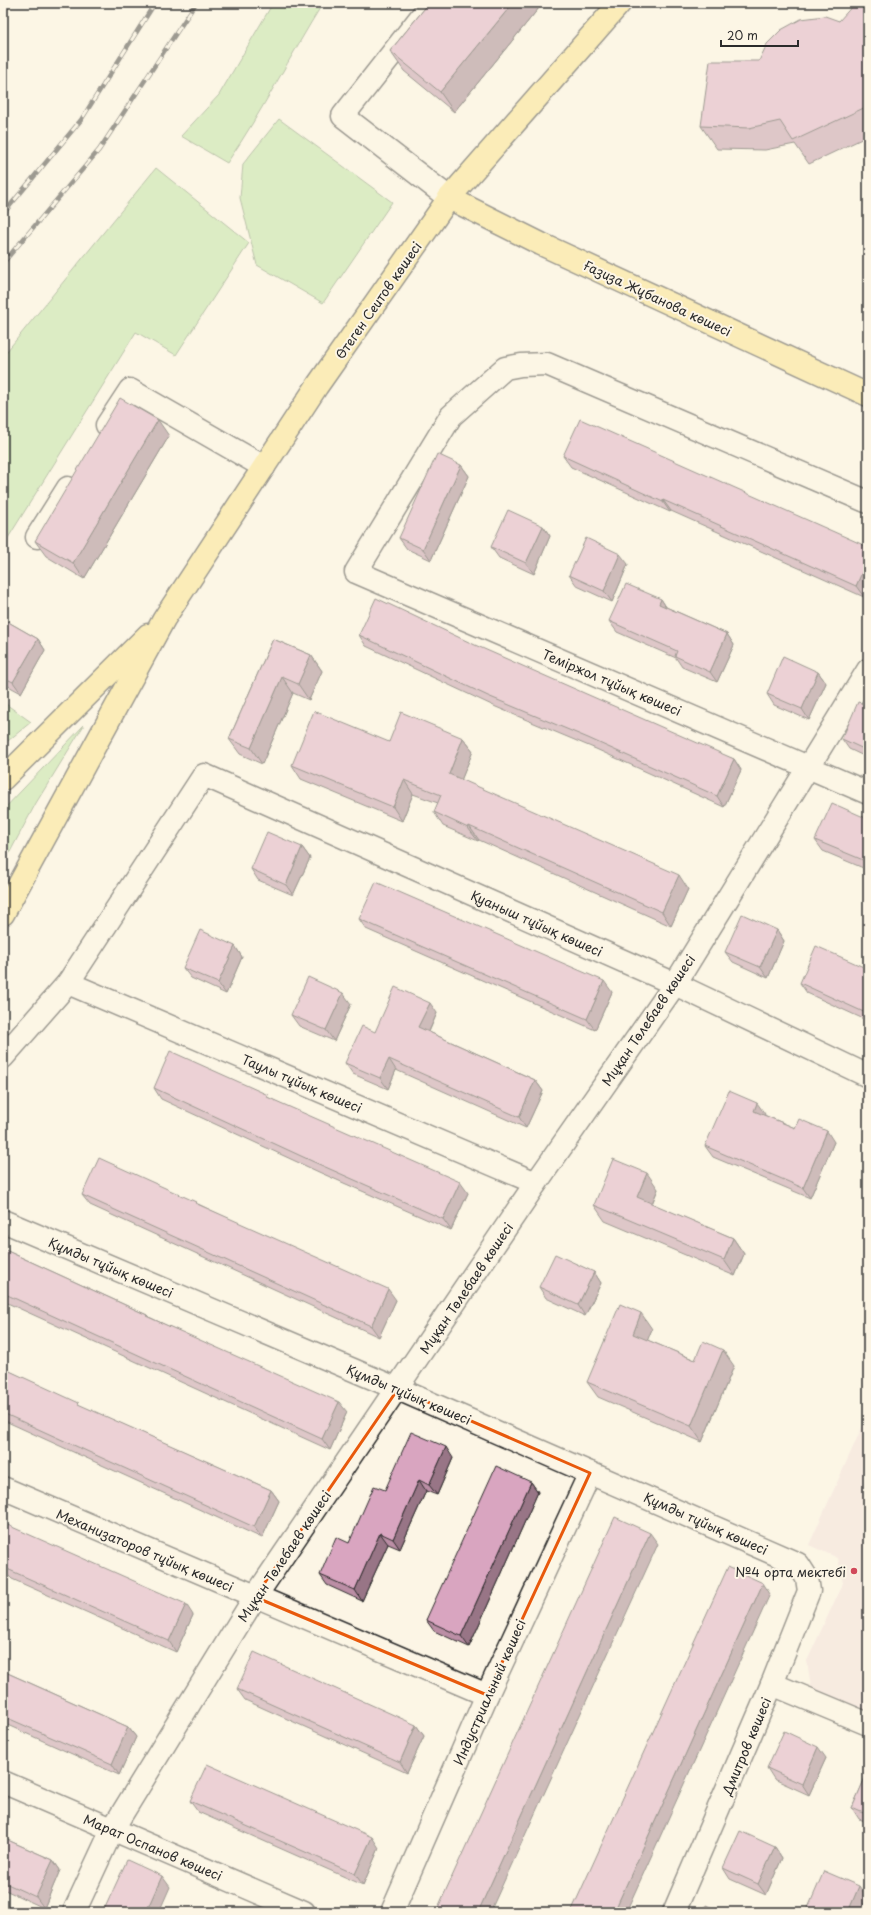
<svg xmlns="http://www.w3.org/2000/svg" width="871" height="1915" font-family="'Playpen Sans',sans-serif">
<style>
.built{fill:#f2ddda}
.green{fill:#b6e09c;stroke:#708664}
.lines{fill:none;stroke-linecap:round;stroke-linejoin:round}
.minor-casing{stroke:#2b2b2b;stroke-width:25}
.major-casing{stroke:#2b2b2b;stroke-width:25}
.minor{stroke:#fcf5e5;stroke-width:22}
.major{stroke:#fae180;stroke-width:22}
.rail-casing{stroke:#2b2b2b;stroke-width:4.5}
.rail{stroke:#fcf5e5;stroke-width:3;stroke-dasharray:9;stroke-linecap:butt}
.wall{fill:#bb8ea5;stroke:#2b2b2b}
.shaded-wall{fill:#987486;stroke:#2b2b2b}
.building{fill:#d9a5c0;stroke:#2b2b2b}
.marked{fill:none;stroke:#e8590c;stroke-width:3;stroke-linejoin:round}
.poi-dot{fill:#d1495b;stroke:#fcf5e5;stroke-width:1.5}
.labels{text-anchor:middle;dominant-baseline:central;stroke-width:4;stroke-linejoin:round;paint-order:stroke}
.street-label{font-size:13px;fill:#2b2b2b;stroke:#fcf5e5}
.poi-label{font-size:13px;fill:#2b2b2b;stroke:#fcf5e5;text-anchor:end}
</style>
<rect width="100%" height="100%" fill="#fcf5e5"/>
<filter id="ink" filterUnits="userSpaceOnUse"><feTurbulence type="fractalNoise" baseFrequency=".025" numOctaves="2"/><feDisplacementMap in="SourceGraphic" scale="8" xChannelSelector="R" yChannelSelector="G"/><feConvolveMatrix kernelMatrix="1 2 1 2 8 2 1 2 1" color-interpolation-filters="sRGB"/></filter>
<g filter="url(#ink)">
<polygon class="built" points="868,1414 868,1715 812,1692 807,1661 843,1583 838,1558 809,1545"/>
<g class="green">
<path d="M273 3H323C290 56 262 112 227 163L181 136 219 95Z"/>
<polygon points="279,119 392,202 323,303 257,265 240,198 243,164"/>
<polygon points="156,168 249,243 176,355 136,332 3,546 3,356"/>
<polygon points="3,702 31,722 3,745"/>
<polygon points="84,725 36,803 3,865 3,810"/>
</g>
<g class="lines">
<g class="minor-casing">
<g id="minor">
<polyline points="432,3 343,116 449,198"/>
<polyline points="107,425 130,390 264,467"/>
<polyline points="868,502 547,364 521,365 505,368 451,416 356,572 868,793"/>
<polyline points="37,537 68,488"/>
<polyline points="68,983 536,1183"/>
<polyline points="3,1057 68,983 204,775 675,984 868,1076"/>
<polyline points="3,1221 398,1389 798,1564 807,1578 809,1591 772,1684 674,1912"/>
<polyline points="3,1488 487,1695"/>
<polyline points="772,1684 868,1724"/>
<polyline points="3,1782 304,1912"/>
<polyline points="74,1912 112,1830 255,1597 536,1183 675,984 868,670"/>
<polyline points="392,1912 487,1695 590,1473"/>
</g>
</g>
<g class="major-casing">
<g id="major">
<polyline points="449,198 541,244 868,395"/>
<polyline points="3,779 148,635"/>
<polyline points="3,914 164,619 317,386 449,198 620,3"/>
</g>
</g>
<use href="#minor" class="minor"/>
<use href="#major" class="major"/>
<g class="rail-casing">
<g id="rail">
<polyline points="3,214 81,120 155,3"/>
<polyline points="3,263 99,150 196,3"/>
</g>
</g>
<use href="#rail" class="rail"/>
</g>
<g class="wall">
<polygon points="429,3 543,3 454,112 404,71 390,51"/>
<polygon points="868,3 868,136 809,164 795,144 765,150 717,149 701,126 759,61 839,21"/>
<polygon points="169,436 84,579 46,556 35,541"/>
<polygon points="563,456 868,547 864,597 671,511 670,512 571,467"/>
<polygon points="461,465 469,476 431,560 407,549 399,538"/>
<polygon points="543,526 550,536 534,574 499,558 491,547"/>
<polygon points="628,564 612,602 577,586 569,575"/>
<polygon points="661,599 666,607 727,634 734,645 717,682 682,667 676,658 617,632 609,621"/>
<polygon points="3,619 38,639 45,650 21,693 3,683"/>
<polygon points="359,635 734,759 741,770 724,807 596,749 496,707 366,646"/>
<polygon points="273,639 311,655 322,671 309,700 293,693 262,764 240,754 229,739"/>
<polygon points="818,672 826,683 809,720 774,705 767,694"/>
<polygon points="868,695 868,758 849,749 842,739 864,704"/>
<polygon points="463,738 473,751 461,780 688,889 671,926 479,840 478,841 443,826 434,812 438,803 413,794 402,821 301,779 292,765 389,742"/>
<polygon points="868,819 868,870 823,851 815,840"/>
<polygon points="302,847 310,858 293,895 258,880 251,869"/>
<polygon points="359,919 612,992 595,1030 366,929"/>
<polygon points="777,930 784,941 768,978 733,962 725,952"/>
<polygon points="235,946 242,957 226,994 191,978 183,968"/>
<polygon points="868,969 868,1021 807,993 800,983"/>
<polygon points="351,1004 334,1041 299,1026 291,1015"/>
<polygon points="437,1013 429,1032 535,1080 543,1091 526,1128 396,1070 388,1089 353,1074 345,1063 375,1032"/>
<polygon points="154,1088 269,1098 468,1193 451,1230 321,1173 161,1099"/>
<polygon points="765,1114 764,1115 795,1128 834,1142 810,1198 713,1157 705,1146"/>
<polygon points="658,1189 652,1204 733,1238 744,1254 735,1276 605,1221 594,1205"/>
<polygon points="82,1195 198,1204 396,1300 379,1337 90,1205"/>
<polygon points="3,1249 147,1315 149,1317 347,1412 330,1450 3,1301"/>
<polygon points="594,1272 601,1283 585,1316 546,1298 539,1287"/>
<polygon points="652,1329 647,1340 695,1360 734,1366 702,1442 598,1397 587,1382"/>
<polygon points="3,1368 81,1406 271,1490 279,1501 262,1538 3,1420"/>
<polygon points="453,1458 437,1495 426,1491 400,1549 388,1544 362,1601 327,1585 320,1575 349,1543 385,1490"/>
<polygon points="531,1482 538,1492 469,1647 434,1631 426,1620"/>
<polygon points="3,1523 193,1615 176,1652 12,1579 10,1577 3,1573"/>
<polygon points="3,1671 128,1727 136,1737 119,1775 3,1723"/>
<polygon points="237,1689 416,1725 424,1736 407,1773 245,1700"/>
<polygon points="826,1758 809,1795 774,1779 767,1768"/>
<polygon points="868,1771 868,1822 859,1819 852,1808"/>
<polygon points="190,1801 379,1848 363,1885 198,1812"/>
<polygon points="3,1838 53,1860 60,1870 44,1908 3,1889"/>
<polygon points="775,1847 782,1858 766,1895 730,1879 723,1868"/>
<polygon points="867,1897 860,1912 811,1912 808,1908"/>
</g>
<g class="shaded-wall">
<polygon points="513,3 543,3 454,112 440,92"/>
<polygon points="158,420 169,436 84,579 73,563"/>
<polygon points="461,465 469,476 431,560 423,549"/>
<polygon points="663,500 671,511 670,512 663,502"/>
<polygon points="543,526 550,536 534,574 526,563"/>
<polygon points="620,554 628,564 612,602 604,591"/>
<polygon points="868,559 868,587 864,597 856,586"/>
<polygon points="661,599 668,610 659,604"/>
<polygon points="727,634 734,645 717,682 710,672"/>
<polygon points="38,639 45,650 21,693 13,682"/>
<polygon points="311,655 322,671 309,700 298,684"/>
<polygon points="818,672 826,683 809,720 802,709"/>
<polygon points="282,677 293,693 262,764 251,748"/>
<polygon points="463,738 473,751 458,788 449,774"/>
<polygon points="734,759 741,770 724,807 717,796"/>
<polygon points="404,780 413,794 402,821 393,807"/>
<polygon points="469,826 479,840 478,841 468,828"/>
<polygon points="302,847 310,858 293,895 286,885"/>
<polygon points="679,875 688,889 671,926 662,912"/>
<polygon points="777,930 784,941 768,978 760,967"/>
<polygon points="235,946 242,957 226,994 218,983"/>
<polygon points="604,981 612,992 595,1030 587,1019"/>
<polygon points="343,993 351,1004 334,1041 326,1030"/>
<polygon points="430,1003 437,1013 426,1038 418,1027"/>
<polygon points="389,1059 396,1070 388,1089 380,1078"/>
<polygon points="535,1080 543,1091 526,1128 519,1117"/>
<polygon points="757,1103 765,1114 762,1122 754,1111"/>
<polygon points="827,1131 834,1142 810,1198 803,1188"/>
<polygon points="647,1173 658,1189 648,1213 637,1197"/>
<polygon points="460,1182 468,1193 451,1230 443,1219"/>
<polygon points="733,1238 744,1254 735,1276 724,1260"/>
<polygon points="594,1272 601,1283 585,1316 578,1305"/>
<polygon points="388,1289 396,1300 379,1337 371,1326"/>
<polygon points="641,1313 652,1329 644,1349 633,1334"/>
<polygon points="723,1350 734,1366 702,1442 691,1426"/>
<polygon points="339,1402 347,1412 330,1450 322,1439"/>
<polygon points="446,1447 453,1458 437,1495 429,1485"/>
<polygon points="419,1480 426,1491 400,1549 393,1539"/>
<polygon points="531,1482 538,1492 469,1647 461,1636"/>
<polygon points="271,1490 279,1501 262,1538 254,1527"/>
<polygon points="380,1533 388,1544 362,1601 355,1590"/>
<polygon points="650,1533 658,1544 490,1912 478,1912"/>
<polygon points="763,1583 770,1594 626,1912 614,1912"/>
<polygon points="186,1604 193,1615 176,1652 169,1641"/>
<polygon points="416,1725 424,1736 407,1773 400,1762"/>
<polygon points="128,1727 136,1737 119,1775 112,1764"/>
<polygon points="818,1747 826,1758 809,1795 802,1784"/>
<polygon points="372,1837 379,1848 363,1885 355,1874"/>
<polygon points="775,1847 782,1858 766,1895 758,1884"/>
<polygon points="53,1860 60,1870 44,1908 36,1897"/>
<polygon points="162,1876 170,1887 159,1912 146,1912"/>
<polygon points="859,1886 867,1897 860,1912 848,1912"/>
</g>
<g class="building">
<polygon points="429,3 513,3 440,92 390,51"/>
<polygon points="855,3 868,3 868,106 793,141 780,121 749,128 701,126 710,61 759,61 767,44 781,30 801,19 825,16 839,21"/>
<polygon points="120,398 158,420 73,563 35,541"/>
<polygon points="580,419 868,547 868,559 856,586 663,500 663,502 563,456"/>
<polygon points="437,454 461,465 423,549 399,538"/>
<polygon points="508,510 543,526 526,563 491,547"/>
<polygon points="586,538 620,554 604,591 569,575"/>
<polygon points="626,584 661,599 659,604 727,634 710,672 675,656 677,651 609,621"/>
<polygon points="376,598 475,645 734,759 717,796 588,738 488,696 359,635"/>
<polygon points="3,619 38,639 13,682 3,677"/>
<polygon points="273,639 311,655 298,684 282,677 251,748 229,739"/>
<polygon points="783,656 818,672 802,709 767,694"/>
<polygon points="868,695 868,751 842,739 858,702 864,704"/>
<polygon points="314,711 389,742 401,712 463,738 449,774 679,875 662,912 469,826 468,828 434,812 441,795 404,780 393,807 292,765"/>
<polygon points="832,803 868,819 868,862 815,840"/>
<polygon points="267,832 302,847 286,885 251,869"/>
<polygon points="376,882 604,981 587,1019 359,919"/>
<polygon points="742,914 777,930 760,967 725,952"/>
<polygon points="200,930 235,946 218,983 183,968"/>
<polygon points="816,946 868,969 868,1014 800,983"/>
<polygon points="308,977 343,993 326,1030 291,1015"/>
<polygon points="395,987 430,1003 418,1027 535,1080 519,1117 389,1059 380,1078 345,1063 362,1026 375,1032"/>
<polygon points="170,1051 268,1095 267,1097 460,1182 443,1219 314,1162 154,1088"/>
<polygon points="729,1091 757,1103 754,1111 795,1128 799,1119 827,1131 803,1188 705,1146"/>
<polygon points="99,1158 196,1202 195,1203 388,1289 371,1326 82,1195"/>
<polygon points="613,1159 647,1173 637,1197 733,1238 724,1260 594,1205"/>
<polygon points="3,1249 147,1315 146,1316 339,1402 322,1439 3,1293"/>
<polygon points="555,1254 594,1272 578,1305 539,1287"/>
<polygon points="620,1304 641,1313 633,1334 695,1360 703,1341 723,1350 691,1426 587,1382"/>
<polygon points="3,1368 79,1403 78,1404 271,1490 254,1527 3,1413"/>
<polygon points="411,1432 446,1447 429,1485 419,1480 393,1539 380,1533 355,1590 320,1575 336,1537 349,1543 374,1486 385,1490"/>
<polygon points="496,1466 531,1482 461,1636 426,1620"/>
<polygon points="615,1517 650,1533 478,1912 436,1912"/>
<polygon points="3,1523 186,1604 169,1641 5,1568 5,1567 3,1566"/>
<polygon points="728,1567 763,1583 614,1912 571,1912"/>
<polygon points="254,1652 416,1725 400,1762 237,1689"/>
<polygon points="3,1671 128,1727 112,1764 3,1716"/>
<polygon points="784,1731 818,1747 802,1784 767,1768"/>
<polygon points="207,1764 372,1837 355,1874 190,1801"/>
<polygon points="868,1771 868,1815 852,1808"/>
<polygon points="740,1831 775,1847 758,1884 723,1868"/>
<polygon points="3,1838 53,1860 36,1897 3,1882"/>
<polygon points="127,1860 162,1876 146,1912 103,1912"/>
<polygon points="824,1871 859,1886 848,1912 818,1912 808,1908"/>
<polygon points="706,1905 721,1912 704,1912"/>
</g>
</g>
<path d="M0 0H871V1915H0ZM398 1389 590 1473 487 1695 255 1597Z" fill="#fcf5e5" fill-opacity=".55" fill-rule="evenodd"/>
<path class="marked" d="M398 1389 590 1473 487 1695 255 1597Z"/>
<circle class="poi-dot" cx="854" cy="1571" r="4"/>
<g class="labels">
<g class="street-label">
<text transform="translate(658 298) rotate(25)">Ғазиза Жұбанова көшесі</text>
<text transform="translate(378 300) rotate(-55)">Өтеген Сеитов көшесі</text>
<text transform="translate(612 682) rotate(23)">Теміржол тұйық көшесі</text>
<text transform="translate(537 923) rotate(24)">Қуаныш тұйық көшесі</text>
<text transform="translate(648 1020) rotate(-56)">Мұқан Төлебаев көшесі</text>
<text transform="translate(302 1083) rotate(23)">Таулы тұйық көшесі</text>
<text transform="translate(111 1267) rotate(23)">Құмды тұйық көшесі</text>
<text transform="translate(466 1288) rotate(-56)">Мұқан Төлебаев көшесі</text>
<text transform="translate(409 1394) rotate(23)">Құмды тұйық көшесі</text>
<text transform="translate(706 1523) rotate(24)">Құмды тұйық көшесі</text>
<text transform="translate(145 1550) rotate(23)">Механизаторов тұйық көшесі</text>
<text transform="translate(284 1556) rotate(-56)">Мұқан Төлебаев көшесі</text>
<text transform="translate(489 1692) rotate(-66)">Индустриальный көшесі</text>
<text transform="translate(746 1746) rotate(-67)">Дмитров көшесі</text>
<text transform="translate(153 1847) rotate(23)">Марат Оспанов көшесі</text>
</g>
<g class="poi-label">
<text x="846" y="1571">№4 орта мектебі</text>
</g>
</g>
<rect width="871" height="1915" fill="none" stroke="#fcf5e5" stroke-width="16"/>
<rect x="8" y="8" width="855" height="1899" fill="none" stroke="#2b2b2b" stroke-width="1.5" filter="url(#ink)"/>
<path d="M721 40v6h77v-6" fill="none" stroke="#2b2b2b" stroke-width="2"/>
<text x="727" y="40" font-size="12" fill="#2b2b2b" stroke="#fcf5e5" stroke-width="3" paint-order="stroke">20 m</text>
</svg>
